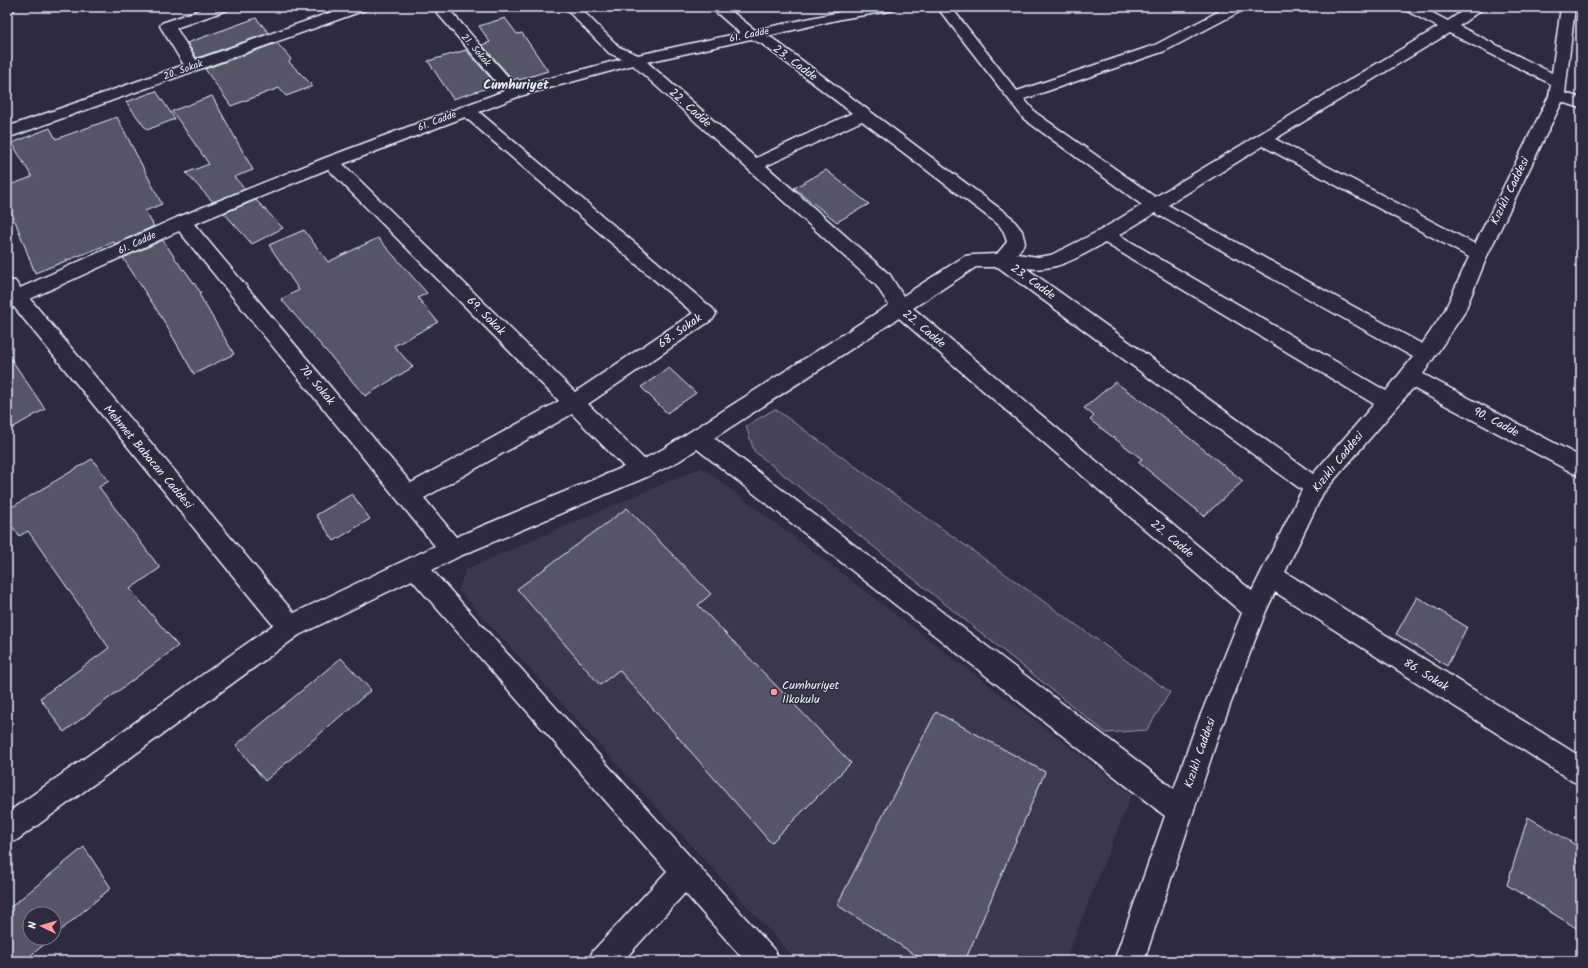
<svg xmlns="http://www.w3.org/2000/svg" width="1588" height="968" font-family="Kalam,sans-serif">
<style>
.built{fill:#3b3749}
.green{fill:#464455;stroke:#979aa6}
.building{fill:#575565;stroke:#e8f1f8}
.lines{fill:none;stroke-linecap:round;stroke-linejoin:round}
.minor-casing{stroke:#e8f1f8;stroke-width:3}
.minor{fill:#2f2a3d;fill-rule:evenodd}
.poi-dot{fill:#ff9aa2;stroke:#2f2a3d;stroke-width:1.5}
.labels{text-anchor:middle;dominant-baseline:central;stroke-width:3;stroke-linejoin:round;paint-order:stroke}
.far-street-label{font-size:10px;fill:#e8f1f8;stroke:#2f2a3d}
.street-label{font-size:12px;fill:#e8f1f8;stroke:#2f2a3d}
.poi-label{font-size:12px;fill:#e8f1f8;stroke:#2f2a3d;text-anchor:start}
.far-district-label{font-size:13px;font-weight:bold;fill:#e8f1f8;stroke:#2f2a3d}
</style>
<rect width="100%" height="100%" fill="#2f2a3d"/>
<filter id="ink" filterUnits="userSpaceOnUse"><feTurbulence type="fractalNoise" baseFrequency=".025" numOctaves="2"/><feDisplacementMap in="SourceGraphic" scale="8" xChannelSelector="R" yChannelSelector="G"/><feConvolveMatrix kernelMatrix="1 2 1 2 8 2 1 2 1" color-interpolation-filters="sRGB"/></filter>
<g filter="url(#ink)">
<polygon class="built" points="702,467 1132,794 1065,961 797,961 458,590 466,569"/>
<polygon class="green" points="775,409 1170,692 1147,730 1106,733 754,451 746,426"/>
<g class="building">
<polygon points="256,18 269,33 197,58 187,43"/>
<polygon points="505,18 517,34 522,33 548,71 519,80 518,78 513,80 482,45 490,42 479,26"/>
<polygon points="277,43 291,59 289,62 313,86 286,96 279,88 231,106 205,69"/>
<polygon points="466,50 497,85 453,99 428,61"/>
<polygon points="156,91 175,119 147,130 126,102"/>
<polygon points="212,96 253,170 234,177 245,189 213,202 186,173 209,164 172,111"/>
<polygon points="117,117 162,204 145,211 154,226 115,244 114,242 35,273 7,200 7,186 32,177 12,143 50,128 56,139"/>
<polygon points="826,170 869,204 837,222 794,188"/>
<polygon points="256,200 283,228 252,244 224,213"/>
<polygon points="304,230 328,262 378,238 427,293 418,298 438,322 394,346 413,367 365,396 281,299 299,290 269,245"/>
<polygon points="163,240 183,270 184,269 201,293 199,294 234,354 194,374 162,318 123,258"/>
<polygon points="7,353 45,409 7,431"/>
<polygon points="669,368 696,393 667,413 641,387"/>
<polygon points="1115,382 1152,408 1243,481 1204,516 1138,462 1142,459 1090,420 1094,416 1084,408"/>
<polygon points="92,459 109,481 99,487 160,568 130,589 178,646 64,732 40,698 109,648 28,531 19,536 7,519 7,510"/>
<polygon points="352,494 370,519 334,541 316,515"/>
<polygon points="627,508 711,594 698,605 851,763 771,843 619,670 600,685 517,589"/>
<polygon points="1417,597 1467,627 1447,666 1396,634"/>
<polygon points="341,658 371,690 265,781 236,745"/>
<polygon points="936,712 1045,772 965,961 925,961 837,905"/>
<polygon points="1528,817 1581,848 1581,931 1507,885"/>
<polygon points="84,847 111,888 54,936 54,914 30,914 30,938 52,938 24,961 7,961 7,910"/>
</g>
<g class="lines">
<g class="minor-casing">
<g id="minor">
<polygon points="7,7 16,7 14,10 7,12"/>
<polygon points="208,7 229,7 227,10 176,28 196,60 346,7 367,7 365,10 7,138 7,127 184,65 160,26 162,23"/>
<path d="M432 7H447L517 87 622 59 609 53 564 7H579L619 47 638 55 740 33 710 7H726L755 30 863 7H896L894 10 889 11 841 19 767 36 772 38 1011 217 1022 231 1025 243 1017 254 1038 257 1051 255 1099 231 1142 205 1024 119 937 7H951L1017 91 1155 45 1227 7H1245L1243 10 1165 51 1024 99 1036 113 1155 197 1438 27 1405 10 1403 7H1421L1448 21 1468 7H1485L1459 26 1552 73 1561 7H1575L1565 93 1581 98V108L1562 102 1488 254 1464 313 1423 374 1581 457V476L1573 473 1413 388 1323 493 1285 572 1581 757V785L1572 781 1275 592 1266 611 1219 734 1144 961H1114L1165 816 697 449 679 461 649 476 460 556 432 570 775 951 780 961H745L685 893 623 961H588L593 951 667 871 412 580 299 635 17 840 7 844V813L273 625 14 307 7 309V280L15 281 20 288 176 218 325 158 504 91ZM1449 33 1551 84 1549 96 1475 244 1275 139ZM751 39 762 44 852 113 756 158 647 62ZM633 65 876 285 889 305 663 449 644 459 588 404 713 319 716 314 713 309 479 112 520 96ZM465 117 693 313 575 392 343 164ZM862 121 999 225 1004 232 1007 242 997 254 972 255 965 256 903 296 890 275 766 166ZM1263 146 1469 257 1445 310 1422 344 1168 205ZM328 169 559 401 411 483 194 224ZM1155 213 1413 357 1386 391 1119 235ZM179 231 400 503 435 546 294 613 30 299ZM1105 243 1374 404 1313 474 1026 268C1057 272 1078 257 1105 243ZM976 267H998L1302 490 1252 591 913 308ZM899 318 1242 613 1193 734 1174 789 714 438ZM572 414 624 467 456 537 424 498Z"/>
</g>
</g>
<use href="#minor" class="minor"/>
</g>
</g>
<circle class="poi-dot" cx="774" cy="692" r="4"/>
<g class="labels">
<g class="far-street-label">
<text transform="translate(749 35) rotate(-12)">61. Cadde</text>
<text transform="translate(476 50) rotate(49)">21. Sokak</text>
<text transform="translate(183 70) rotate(-20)">20. Sokak</text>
<text transform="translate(437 121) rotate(-21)">61. Cadde</text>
<text transform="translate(137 243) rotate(-25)">61. Cadde</text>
</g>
<g class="street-label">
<text transform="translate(795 63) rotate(37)">23. Cadde</text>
<text transform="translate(690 108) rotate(42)">22. Cadde</text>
<text transform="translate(1510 191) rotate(-64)">Kızıklı Caddesi</text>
<text transform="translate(1033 282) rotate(36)">23. Cadde</text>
<text transform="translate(486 316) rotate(45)">69. Sokak</text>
<text transform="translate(924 329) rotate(40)">22. Cadde</text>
<text transform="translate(680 331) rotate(-35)">68. Sokak</text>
<text transform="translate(317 385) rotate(50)">70. Sokak</text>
<text transform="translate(1496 422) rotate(28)">90. Cadde</text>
<text transform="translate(148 457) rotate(50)">Mehmet Babacan Caddesi</text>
<text transform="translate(1338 462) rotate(-51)">Kızıklı Caddesi</text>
<text transform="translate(1172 539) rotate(40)">22. Cadde</text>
<text transform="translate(1426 675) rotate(32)">86. Sokak</text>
<text transform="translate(1200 753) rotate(-71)">Kızıklı Caddesi</text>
</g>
<g class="poi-label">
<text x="782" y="685">Cumhuriyet<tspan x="782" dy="14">İlkokulu</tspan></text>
</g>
<g class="far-district-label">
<text x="516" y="85">Cumhuriyet</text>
</g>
</g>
<rect width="1588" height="968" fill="none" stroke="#2f2a3d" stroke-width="24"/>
<rect x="12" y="12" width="1564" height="944" fill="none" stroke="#e8f1f8" stroke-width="1.5" filter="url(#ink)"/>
<g transform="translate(42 926) rotate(275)"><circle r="19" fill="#2f2a3d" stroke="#797a88"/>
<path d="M0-3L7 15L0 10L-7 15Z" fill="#ff9aa2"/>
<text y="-6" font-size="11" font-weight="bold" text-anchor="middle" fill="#e8f1f8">N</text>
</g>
</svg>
